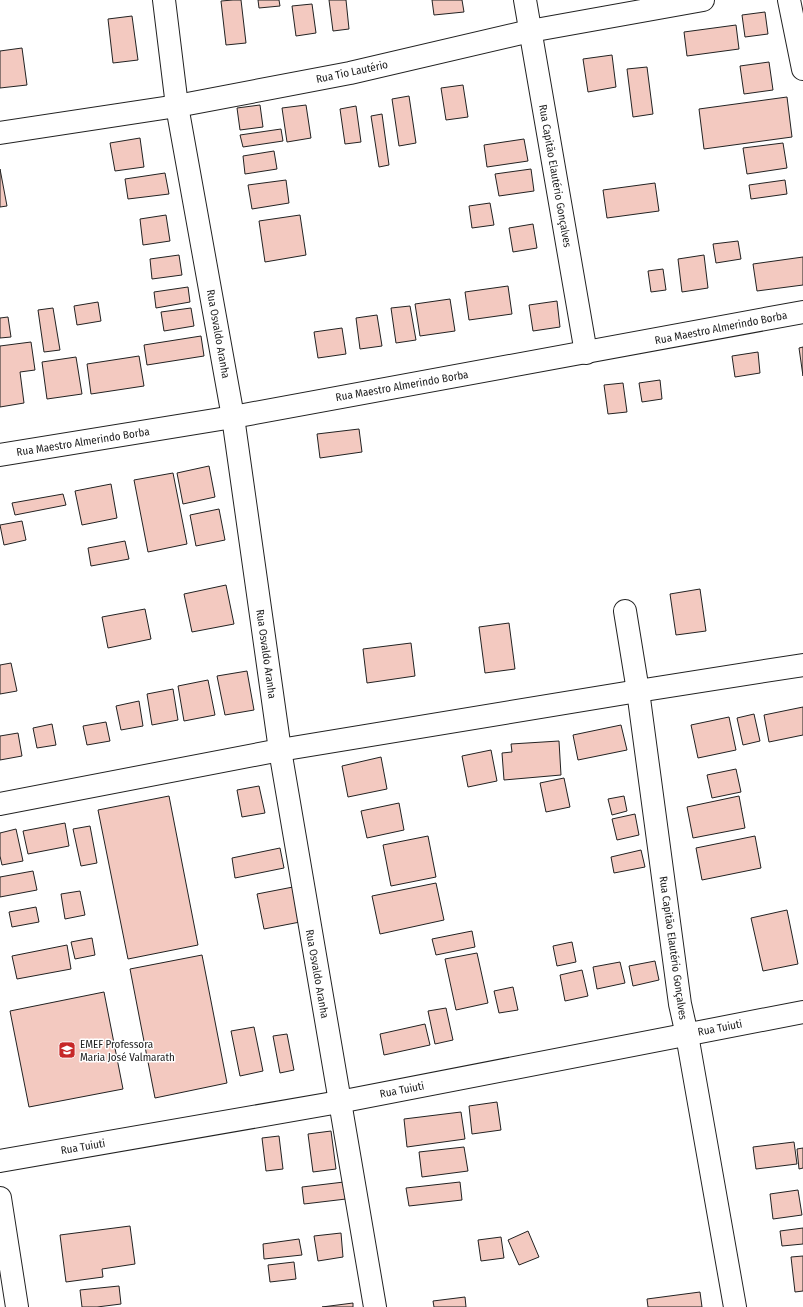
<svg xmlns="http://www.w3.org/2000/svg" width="803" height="1307" font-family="'Fira Sans Condensed',sans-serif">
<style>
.building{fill:#f3c9c0;stroke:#222}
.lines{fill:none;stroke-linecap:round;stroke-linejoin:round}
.minor-casing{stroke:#222;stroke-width:24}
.tertiary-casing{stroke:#222;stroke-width:24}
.secondary-casing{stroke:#222;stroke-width:24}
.minor{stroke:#fff;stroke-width:22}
.tertiary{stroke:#fff;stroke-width:22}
.secondary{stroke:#fff;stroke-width:22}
.labels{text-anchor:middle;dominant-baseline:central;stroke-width:3;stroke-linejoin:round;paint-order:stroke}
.street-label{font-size:11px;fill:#222;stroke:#fff}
.poi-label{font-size:11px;fill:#222;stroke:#fff;text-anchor:start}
</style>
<rect width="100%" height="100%" fill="#fff"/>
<g class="building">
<polygon points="233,0 241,0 246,43 226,45 221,1"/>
<polygon points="258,0 279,0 280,6 259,8"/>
<polygon points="329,0 346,0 349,29 333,31"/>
<polygon points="432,0 462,0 464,12 434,15"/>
<polygon points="312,4 316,33 296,36 292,6"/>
<polygon points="765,12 768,34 745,37 742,15"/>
<polygon points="132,16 138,60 113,63 108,19"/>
<polygon points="736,25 739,49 687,56 684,32"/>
<polygon points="22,48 27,85 0,88 0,51"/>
<polygon points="612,55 616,87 588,92 583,59"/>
<polygon points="769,62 773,90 744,94 740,66"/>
<polygon points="647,67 653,114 633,117 627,69"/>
<polygon points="463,85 468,117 446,120 441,88"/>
<polygon points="409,96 416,143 399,146 392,99"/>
<polygon points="787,97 792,137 704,149 699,109"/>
<polygon points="260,105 263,127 240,130 237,108"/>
<polygon points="306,105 311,138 287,142 282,108"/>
<polygon points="356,106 361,142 345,144 340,109"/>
<polygon points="382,114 389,165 379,167 371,116"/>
<polygon points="281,129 283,141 243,147 240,135"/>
<polygon points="140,138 144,167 115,171 110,143"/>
<polygon points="524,139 528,161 487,167 484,145"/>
<polygon points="783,143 787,168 747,174 743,148"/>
<polygon points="274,151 277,169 245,174 243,156"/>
<polygon points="0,169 7,206 0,207"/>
<polygon points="531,169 534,191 499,196 495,174"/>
<polygon points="165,173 169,194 128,199 125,179"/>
<polygon points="286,180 289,203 252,209 248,185"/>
<polygon points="785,180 787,194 751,199 749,185"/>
<polygon points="655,183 659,211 607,218 603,190"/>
<polygon points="490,203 494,225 472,228 469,206"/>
<polygon points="166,215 170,241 143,245 140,219"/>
<polygon points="300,215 306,255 265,262 259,221"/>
<polygon points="533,224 537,248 513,252 509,228"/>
<polygon points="738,241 741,259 716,263 713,244"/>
<polygon points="179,255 182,275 152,279 150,259"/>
<polygon points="704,255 708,288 682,292 678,259"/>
<polygon points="803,257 803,285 757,291 753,264"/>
<polygon points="663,269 666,290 651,292 648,271"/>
<polygon points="508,286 512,314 469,320 465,292"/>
<polygon points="188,287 190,302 156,308 154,292"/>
<polygon points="450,299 455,331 420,336 415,304"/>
<polygon points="557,301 560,327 533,331 529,305"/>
<polygon points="98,302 101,321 77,325 74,306"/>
<polygon points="410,306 416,340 396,343 391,308"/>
<polygon points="53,308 60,350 44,352 38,310"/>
<polygon points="191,308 194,326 164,331 161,312"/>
<polygon points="377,315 382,346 360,349 356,318"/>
<polygon points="8,317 11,337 0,338 0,318"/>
<polygon points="342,328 346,354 318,358 314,332"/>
<polygon points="201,336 204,356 147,365 144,345"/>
<polygon points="31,342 35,370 20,372 24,403 0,407 0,346"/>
<polygon points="803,347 803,376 799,348"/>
<polygon points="758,352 760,373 735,377 732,356"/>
<polygon points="139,356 144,386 91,394 87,364"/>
<polygon points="76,357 82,394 47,399 42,362"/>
<polygon points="660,380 662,399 642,402 639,383"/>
<polygon points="623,383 627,412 608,414 604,385"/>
<polygon points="359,429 362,452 320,458 317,434"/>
<polygon points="209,466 215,497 183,504 177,473"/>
<polygon points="173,473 187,544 148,552 134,480"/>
<polygon points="111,484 117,518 82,525 75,491"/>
<polygon points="63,494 66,505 15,515 12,503"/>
<polygon points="219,509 225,540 196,546 190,515"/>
<polygon points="22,521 26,540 4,545 0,525"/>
<polygon points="125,541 129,559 91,566 88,548"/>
<polygon points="226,585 234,624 192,632 184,594"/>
<polygon points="700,589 706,631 676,635 670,594"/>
<polygon points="145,609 151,639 108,648 102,617"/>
<polygon points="509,623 515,669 485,673 479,627"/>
<polygon points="411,643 415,676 367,683 363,649"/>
<polygon points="11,663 17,691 0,694 0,665"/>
<polygon points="247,671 254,710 225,715 217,676"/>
<polygon points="208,680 215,715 184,721 178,686"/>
<polygon points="173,689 178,720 152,725 147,694"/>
<polygon points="139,701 143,726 121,730 116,706"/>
<polygon points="803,707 803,735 769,742 764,715"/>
<polygon points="754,714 760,741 743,745 737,718"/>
<polygon points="729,717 736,750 698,758 691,725"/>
<polygon points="106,722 110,741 87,745 83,726"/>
<polygon points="52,724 56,745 37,748 33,728"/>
<polygon points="621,725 627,750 578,760 573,735"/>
<polygon points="18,733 22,756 0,760 0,736"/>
<polygon points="559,741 561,775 504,780 502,753 512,752 511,744"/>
<polygon points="491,750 497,781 468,787 462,756"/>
<polygon points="381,757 387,789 348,797 342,766"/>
<polygon points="736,769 741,792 712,798 707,775"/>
<polygon points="564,778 570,807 546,812 540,783"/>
<polygon points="259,786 265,813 242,817 237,790"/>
<polygon points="169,796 198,945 128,959 98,810"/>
<polygon points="624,796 627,811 612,815 608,799"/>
<polygon points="739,796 745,828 693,838 687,807"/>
<polygon points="399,803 404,830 367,838 361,811"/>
<polygon points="635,814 639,835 617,840 612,819"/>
<polygon points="65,823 69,846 28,854 23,831"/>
<polygon points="90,826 97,863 81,866 73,829"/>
<polygon points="16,829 23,861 2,865 0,856 0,833"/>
<polygon points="428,836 436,877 391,886 383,845"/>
<polygon points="755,836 761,868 702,880 696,848"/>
<polygon points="280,848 284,868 235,878 232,858"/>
<polygon points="641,850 645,867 614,873 611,857"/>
<polygon points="33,871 37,890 0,897 0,877"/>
<polygon points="436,883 444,920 380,934 372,896"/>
<polygon points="293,887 300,922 264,929 257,894"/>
<polygon points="80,891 85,915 65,919 61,894"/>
<polygon points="36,907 39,922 12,927 9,912"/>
<polygon points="787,910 798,964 763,971 751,918"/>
<polygon points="472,931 475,947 436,955 432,939"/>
<polygon points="92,938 95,955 75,959 71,942"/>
<polygon points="572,942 576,962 557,966 553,946"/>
<polygon points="67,945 71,969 17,979 12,956"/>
<polygon points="477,953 488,1003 456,1010 445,959"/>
<polygon points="202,955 227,1083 155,1098 130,969"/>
<polygon points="655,961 659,980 633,986 629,966"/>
<polygon points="620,962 625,983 597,989 593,967"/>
<polygon points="582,970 588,996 565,1001 560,975"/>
<polygon points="513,987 518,1010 499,1013 494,991"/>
<polygon points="104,992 123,1089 29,1107 10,1011"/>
<polygon points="446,1008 453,1040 435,1044 428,1011"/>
<polygon points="425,1024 430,1045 384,1055 380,1034"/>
<polygon points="254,1027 263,1071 240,1076 231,1031"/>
<polygon points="287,1034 294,1070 280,1073 273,1036"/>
<polygon points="497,1102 501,1130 472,1134 469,1106"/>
<polygon points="461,1112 465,1139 407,1147 404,1119"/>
<polygon points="331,1131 336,1169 313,1172 308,1134"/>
<polygon points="279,1136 283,1169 266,1171 262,1138"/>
<polygon points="794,1142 797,1164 756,1169 753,1147"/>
<polygon points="464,1147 468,1171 422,1177 419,1152"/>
<polygon points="803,1148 803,1168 799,1169 797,1149"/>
<polygon points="344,1182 346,1199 304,1204 302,1187"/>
<polygon points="460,1182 462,1200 409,1206 406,1188"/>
<polygon points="798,1190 802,1215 773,1219 770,1194"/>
<polygon points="130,1226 135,1264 102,1269 103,1277 66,1282 60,1235"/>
<polygon points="803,1228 803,1244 782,1246 780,1231"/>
<polygon points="528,1231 539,1257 519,1265 508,1240"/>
<polygon points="341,1233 343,1257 318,1261 314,1236"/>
<polygon points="501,1237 504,1258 481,1261 478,1240"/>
<polygon points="299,1239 302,1255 264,1259 263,1244"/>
<polygon points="803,1256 803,1291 795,1292 791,1257"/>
<polygon points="294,1262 296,1279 270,1282 268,1265"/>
<polygon points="119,1286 121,1304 97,1307 82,1307 80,1290"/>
<polygon points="700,1292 702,1307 648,1307 647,1299"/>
<polygon points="465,1297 466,1307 434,1307 433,1301"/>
<polygon points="353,1303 353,1307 322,1307"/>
</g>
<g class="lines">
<g class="minor-casing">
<g id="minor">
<polyline points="164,0 177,106 233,417 280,750 375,1307"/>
<polyline points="525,0 586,353"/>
<polyline points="0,133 177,106 350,73 530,31 703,0"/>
<polyline points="0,455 233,417 803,312"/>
<polyline points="625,611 638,691 680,1004 687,1035 735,1307"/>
<polyline points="0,804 280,750 638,691 803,665"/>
<polyline points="0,1198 17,1307"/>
</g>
</g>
<g class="tertiary-casing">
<polyline id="tertiary" points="789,0 803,69"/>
</g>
<g class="secondary-casing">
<polyline id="secondary" points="0,1161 339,1102 803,1012"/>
</g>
<use href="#minor" class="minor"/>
<use href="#tertiary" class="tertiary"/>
<use href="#secondary" class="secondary"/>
</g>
<defs>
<g id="school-square" transform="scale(0.9)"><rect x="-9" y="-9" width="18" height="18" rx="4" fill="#c62828" stroke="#fff"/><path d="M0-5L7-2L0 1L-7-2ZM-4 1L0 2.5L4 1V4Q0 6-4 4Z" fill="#fff"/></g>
</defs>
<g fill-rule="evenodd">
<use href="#school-square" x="67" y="1050"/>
</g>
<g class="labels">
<g class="street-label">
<text transform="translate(352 72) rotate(-12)">Rua Tio Lautério</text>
<text transform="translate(555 176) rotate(80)">Rua Capitão Elautério Gonçalves</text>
<text transform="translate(721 328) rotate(-11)">Rua Maestro Almerindo Borba</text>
<text transform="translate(218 334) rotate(80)">Rua Osvaldo Aranha</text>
<text transform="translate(402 386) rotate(-10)">Rua Maestro Almerindo Borba</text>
<text transform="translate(83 442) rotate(-9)">Rua Maestro Almerindo Borba</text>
<text transform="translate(266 654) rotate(82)">Rua Osvaldo Aranha</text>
<text transform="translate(673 948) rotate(82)">Rua Capitão Elautério Gonçalves</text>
<text transform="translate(317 974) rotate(80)">Rua Osvaldo Aranha</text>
<text transform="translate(720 1028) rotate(-11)">Rua Tuiuti</text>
<text transform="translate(402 1090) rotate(-11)">Rua Tuiuti</text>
<text transform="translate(83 1147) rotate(-10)">Rua Tuiuti</text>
</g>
<g class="poi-label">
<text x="80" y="1044">EMEF Professora<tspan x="80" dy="13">Maria José Valmarath</tspan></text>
</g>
</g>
</svg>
